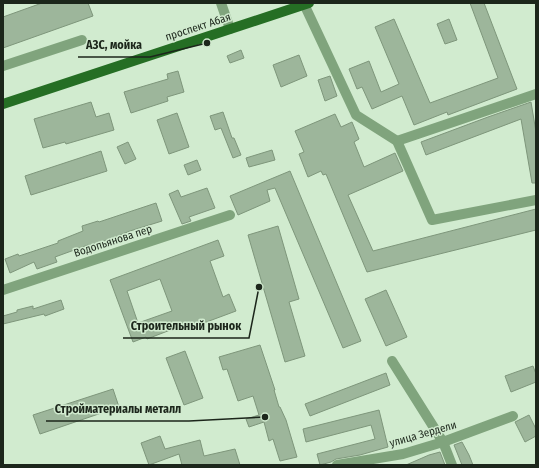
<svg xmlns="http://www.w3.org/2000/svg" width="539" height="468" font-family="'Fira Sans Condensed',sans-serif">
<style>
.building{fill:#9db69b;stroke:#7e967b;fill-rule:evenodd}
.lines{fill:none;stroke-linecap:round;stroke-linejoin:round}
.minor{stroke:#80a47d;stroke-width:10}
.major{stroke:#256e24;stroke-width:10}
.labels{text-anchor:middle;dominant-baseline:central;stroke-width:3;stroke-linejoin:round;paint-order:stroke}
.street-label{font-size:11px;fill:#1c261b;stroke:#d1ebcf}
.leader{fill:none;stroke:#1c261b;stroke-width:1.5}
.callout-dot{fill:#1c261b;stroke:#d1ebcf;stroke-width:1.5}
.callout-label{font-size:12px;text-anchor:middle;font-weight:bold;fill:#1c261b;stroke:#d1ebcf;stroke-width:3;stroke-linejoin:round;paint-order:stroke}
</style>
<rect width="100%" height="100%" fill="#d1ebcf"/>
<g class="building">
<polygon points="42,3 88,3 93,16 3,48 3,17"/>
<polygon points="470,3 484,3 517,89 448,115 447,112 414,125 402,96 372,109 362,87 357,89 349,69 369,61 381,92 399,84 375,27 394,19 430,103 498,78"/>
<polygon points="449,19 457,40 445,44 437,24"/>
<polygon points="241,50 244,58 230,63 227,56"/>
<polygon points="299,55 307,76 281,87 273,65"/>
<polygon points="178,71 184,92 167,97 168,101 131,113 124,92 168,79 167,74"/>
<polygon points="330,76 337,96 325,101 318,80"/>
<polygon points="91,102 96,117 109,113 114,130 66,144 65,142 43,148 34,119"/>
<polygon points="531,102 536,132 536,183 532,183 521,119 426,155 421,142 488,117"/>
<polygon points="223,112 232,138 234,138 241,155 233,158 221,128 215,130 210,116"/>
<polygon points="177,113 189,147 169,154 157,120"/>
<polygon points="335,114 341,127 352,122 359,139 354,142 364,167 395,153 403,171 348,195 373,251 536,209 536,230 367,272 326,174 323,175 321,171 308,177 299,154 304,152 295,131"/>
<polygon points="128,142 136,159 125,164 117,147"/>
<polygon points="272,150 275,160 249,167 246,158"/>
<polygon points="101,151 107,171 31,195 25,176"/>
<polygon points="197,160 201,170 188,175 184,165"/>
<polygon points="290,171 361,341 343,348 275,188 267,190 270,201 238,215 230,196"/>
<polygon points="207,188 215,208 189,217 191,221 182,224 169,194 178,190 181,197"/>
<polygon points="156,203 162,221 130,231 110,239 88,246 88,245 55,257 57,262 37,269 34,262 10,273 5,259 18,254 19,256 58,243 58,241 83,231 82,226 98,221 99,222"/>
<polygon points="278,226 299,299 289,302 305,356 285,362 248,235"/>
<path d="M218 240 224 256 210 261 223 297 229 294 236 311 193 327 191 322 147 339 146 337 133 342 110 280ZM160 279 172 311 138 323 127 291Z"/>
<polygon points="386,290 407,337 386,346 365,299"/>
<polygon points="61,300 64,309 45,316 44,314 3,324 3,316 17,312 17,310 33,306 33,309"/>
<polygon points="260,345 275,390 274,390 279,407 280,407 286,420 297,457 280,461 273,439 269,441 264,422 249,427 246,419 259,415 253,396 238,401 227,369 223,370 219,357"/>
<polygon points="185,351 203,398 184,405 166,358"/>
<polygon points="533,366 536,374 536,382 511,392 505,376"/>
<polygon points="386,373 390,385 310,416 305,404"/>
<polygon points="113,389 119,407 40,434 33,415"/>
<polygon points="379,410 388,447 360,455 336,459 331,462 320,465 317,454 375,439 371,425 306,442 303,429"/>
<polygon points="529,415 536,429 536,436 525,442 515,422"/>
<polygon points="160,436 165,449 200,440 204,456 235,449 240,465 182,465 179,454 149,465 141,443"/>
<polygon points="462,442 469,455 473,465 462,465 454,445"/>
<polygon points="440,452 445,465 406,465 429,455"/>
</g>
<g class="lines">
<g class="minor">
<polyline points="221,3 230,29"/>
<polyline points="304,4 356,115 397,141 432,220 536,200"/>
<polyline points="3,66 82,40"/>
<polyline points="397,141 536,94"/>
<polyline points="3,290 230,215"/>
<polyline points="392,361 443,442 452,465"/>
<polyline points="337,465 403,454 443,442 513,416"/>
</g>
<polyline class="major" points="3,104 309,3"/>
</g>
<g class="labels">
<g class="street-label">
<text transform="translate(198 27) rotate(-18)">проспект Абая</text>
<text transform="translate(113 241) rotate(-18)">Водопьянова пер</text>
<text transform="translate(423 434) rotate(-16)">улица Зердели</text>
</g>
</g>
<path class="leader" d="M207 43L150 57H78M259 287L249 338H123M265 417L189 421H46"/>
<g class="callout-dot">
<circle cx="207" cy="43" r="4"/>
<circle cx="259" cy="287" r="4"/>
<circle cx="265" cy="417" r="4"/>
</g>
<g class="callout-label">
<text x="114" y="49">АЗС, мойка</text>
<text x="186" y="330">Строительный рынок</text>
<text x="118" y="413">Стройматериалы металл</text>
</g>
<rect width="539" height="468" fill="none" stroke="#1c261b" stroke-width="8"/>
</svg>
